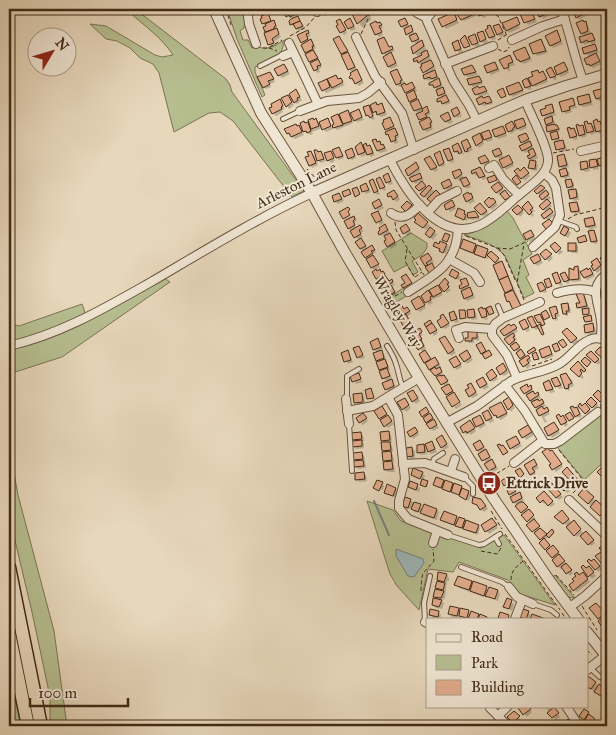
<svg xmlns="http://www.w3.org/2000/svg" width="616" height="735" font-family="'IM FELL Great Primer',serif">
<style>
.green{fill:#b6be90;stroke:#7c7454}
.water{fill:#9cb7bb;stroke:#787f79}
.shadow{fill:#0003}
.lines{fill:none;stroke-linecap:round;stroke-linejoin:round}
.stream{stroke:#787f79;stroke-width:2}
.building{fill:#e1ac8c;stroke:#422b17}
.service-casing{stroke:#6b5640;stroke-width:6}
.minor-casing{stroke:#6b5640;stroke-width:10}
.tertiary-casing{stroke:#6b5640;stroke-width:12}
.trunk-casing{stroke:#422b17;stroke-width:15}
.path{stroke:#422b17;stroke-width:1;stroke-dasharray:4 2.5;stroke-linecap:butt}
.service{stroke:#efe5d3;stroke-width:4}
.minor{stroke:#efe5d3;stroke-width:8}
.tertiary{stroke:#efe5d3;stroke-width:10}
.trunk{stroke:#e7d7bb;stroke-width:12}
.labels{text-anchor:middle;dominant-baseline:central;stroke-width:4;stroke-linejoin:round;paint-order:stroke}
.street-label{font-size:15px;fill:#422b17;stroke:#efe5d3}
.poi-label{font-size:15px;font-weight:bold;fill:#422b17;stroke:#efe5d3;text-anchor:start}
</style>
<rect width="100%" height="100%" fill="#e7d7bb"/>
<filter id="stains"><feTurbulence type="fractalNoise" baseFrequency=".004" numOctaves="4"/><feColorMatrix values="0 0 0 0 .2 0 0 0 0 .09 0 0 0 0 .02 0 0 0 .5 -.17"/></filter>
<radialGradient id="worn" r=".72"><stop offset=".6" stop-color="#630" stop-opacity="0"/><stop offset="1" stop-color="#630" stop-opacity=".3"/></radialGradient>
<g class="green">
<path d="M133 9H135L226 79 230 85 232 92 304 191 292 197 233 121 220 112 209 113 174 132 159 73 153 64 140 58 130 48 117 41 106 39 90 24 106 26 155 55 162 57 173 55C162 38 145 26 130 13Z"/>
<path d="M227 9H242L245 21 244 28 240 31 243 40H248L252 48 257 46C270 53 279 41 290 38L283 42C285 57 266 62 255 67V72L265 95 262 97 237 39Z"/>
<path d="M507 211 513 218 532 254 523 260 529 275 526 277 534 293 524 298 505 256C494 243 479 240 464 235 483 230 492 223 507 211Z"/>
<polygon points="411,233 427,243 427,248 422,255 412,261 418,272 413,275 407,265 394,272 382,251"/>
<path d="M164 278 170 282 62 357 9 374V350C66 336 114 308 164 278Z"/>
<polygon points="404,288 408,295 392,305 393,307 388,310 383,300"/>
<polygon points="82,304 86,315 47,332 9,342 9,323 19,326"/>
<polygon points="603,411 607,415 607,459 584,480 557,447"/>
<polygon points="9,445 18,495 54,631 67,726 50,726 50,697 32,612 9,515"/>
<polygon points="367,501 393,510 401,521 481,548 504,535 555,605 520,594 508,580 459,562 453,572 428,569 419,610 397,586 390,574"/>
<polygon points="555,575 575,598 567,597 552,577"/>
<polygon points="9,676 22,726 9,726"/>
</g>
<polygon class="water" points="396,549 423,559 424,563 414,577 408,576 396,556"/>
<g class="shadow">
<polygon points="287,9 294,9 305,29 299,31 291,24 294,20 287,16 289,12"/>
<polygon points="328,9 338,9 336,10 337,12 332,14"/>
<polygon points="362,9 370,9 371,20 362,27 353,14"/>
<polygon points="392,9 402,9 404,12 397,16"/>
<polygon points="467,9 489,9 490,12 484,14 486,17 483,18 479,13 475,14 476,16 464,21 457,13"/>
<polygon points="539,9 548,9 551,15 543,19 537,10"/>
<polygon points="573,9 581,9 586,16 579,20"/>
<polygon points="531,12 537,22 528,25 522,14"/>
<polygon points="268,14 272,22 276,24 277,29 276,29 281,37 274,42 276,46 272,47 270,45 265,28 267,27 263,23"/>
<polygon points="453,14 459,23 446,29 440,20"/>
<polygon points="405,20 421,42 424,44 426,49 425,50 429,54 431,59 430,60 436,69 433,70 437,74 447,95 446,96 451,103 446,105 439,101 443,98 439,95 438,90 432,85 431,83 435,82 432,79 428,81 425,78 427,75 422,68 424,67 415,61 419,57 414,53 417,45 402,27"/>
<polygon points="516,20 520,28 509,33 507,30"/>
<polygon points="583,21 588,25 591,35 594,37 596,42 593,44 597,48 599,53 595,54 602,64 593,68 588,64 590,57 585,53 593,46 590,42 585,45 582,42 585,36 582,33"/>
<polygon points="342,23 347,33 344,35 341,32 340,25"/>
<polygon points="352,23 356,29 351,31 349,28"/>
<polygon points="380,23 383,28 381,29 383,35 379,37 376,34 378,24"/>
<polygon points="499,25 505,35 500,37 498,34"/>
<polygon points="490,26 496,39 492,40 490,38"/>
<polygon points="308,31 311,36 308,37 316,48 314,49 322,67 319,69 320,72 317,73 310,62 304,44 299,35"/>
<polygon points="483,32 488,42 484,44 481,41"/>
<polygon points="556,32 563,44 553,48 546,37"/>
<polygon points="474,36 480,45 476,47 474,45 476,45"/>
<polygon points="384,38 390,48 394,50 395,51 390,53 398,66 391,69 389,67 386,56 383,53"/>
<polygon points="335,39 341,40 364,83 359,86 350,77 353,73 349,69"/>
<polygon points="541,40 548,53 537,56 535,53"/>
<polygon points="457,42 463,52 459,53 453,43"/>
<polygon points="525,48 532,60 524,64 518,60"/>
<polygon points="510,57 515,65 509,67 511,70 508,71 501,60"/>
<polygon points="495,63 500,71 491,75 486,67"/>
<polygon points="564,64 569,73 561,77 558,74"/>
<polygon points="284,65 290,74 282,78 279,75"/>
<polygon points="472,66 478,75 468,77 465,75"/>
<polygon points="551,69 557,79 554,80 548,70"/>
<polygon points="397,71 407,86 412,84 415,86 417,91 414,92 418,101 423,109 426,108 431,114 427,116 433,125 431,126 433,129 427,132 424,130 419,114 415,110 403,86 400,87 397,85 392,73"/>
<polygon points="270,73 275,82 270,84 271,87 266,89 264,87"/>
<polygon points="543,73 548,82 535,87 533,85 540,74"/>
<polygon points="336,76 345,85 326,93 320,83"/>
<polygon points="479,77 483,84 473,87 470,84"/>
<polygon points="527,80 532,89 529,90 526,88"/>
<polygon points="519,83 524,92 513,97 510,95"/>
<polygon points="484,87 489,94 479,97 476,94"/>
<polygon points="604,89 606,92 607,99 599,101 597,99"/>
<polygon points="298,94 302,100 297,104 295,102"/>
<polygon points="288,96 294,105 289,109 287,106"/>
<polygon points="589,96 593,105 583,107 580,105"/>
<polygon points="489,97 493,104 483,106 480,104"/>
<polygon points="572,99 577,108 571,109 572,112 566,114 563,111"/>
<polygon points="280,101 285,109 282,110 283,112 276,116 273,113"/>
<polygon points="376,104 378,106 382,105 384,107 387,115 381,117 377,114 374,112"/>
<polygon points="551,105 556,115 550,117 554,120 556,127 560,129 560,131 557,132 561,142 565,144 567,150 560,152 557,149 557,143 549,131 550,127 547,124 547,119 543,115"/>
<polygon points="369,107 371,109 375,119 373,120 367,115"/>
<polygon points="457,108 462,116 458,118 455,116"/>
<polygon points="359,111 364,120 357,122 350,116 353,123 337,130 332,126 335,125 337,116 344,122 347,112 354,119"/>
<polygon points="448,114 453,122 449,124 446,121"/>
<polygon points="390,118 399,137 397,138 398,143 395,144 386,129"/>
<polygon points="522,119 527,128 520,131 518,129 511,134 509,131 512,122 517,127"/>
<polygon points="316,120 319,123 328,120 333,129 326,132 322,128 312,132 313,134 311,135 307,133 304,131 305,124"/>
<polygon points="607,120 607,130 603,125 605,133 600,134 594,128 596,133 591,135 589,132 587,123 589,125 591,124 597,130 597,121 600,123 606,129 604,121"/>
<polygon points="582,126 585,129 587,136 582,138 580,135"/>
<polygon points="299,127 304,135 295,139 288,134"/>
<polygon points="503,127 507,136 498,139 496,137"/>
<polygon points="574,129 578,139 574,140 571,137"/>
<polygon points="488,131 493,140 487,142 485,140"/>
<polygon points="526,134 538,158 532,161 530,158 531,155 529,151 525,153 523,150 525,145 520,137"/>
<polygon points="479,135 484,144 479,148 477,145"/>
<polygon points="467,141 473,150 469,152 469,154 462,142"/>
<polygon points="379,142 386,148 387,151 380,153 378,151"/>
<polygon points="361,144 363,146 366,145 370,146 375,155 371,157 365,151 366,155 362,157 359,154"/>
<polygon points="458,144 461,147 464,155 461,153 458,154 455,152 453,147"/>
<polygon points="339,149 344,158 339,160 337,158"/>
<polygon points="449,149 452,152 454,162 451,163 444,151"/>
<polygon points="351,150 356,158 352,160 349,158"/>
<polygon points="499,150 505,159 511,159 514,166 506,170 504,167 500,159 496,157 494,152"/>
<polygon points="311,152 317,158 318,153 321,152 326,161 321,163 315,157 318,165 312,168 310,165"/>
<polygon points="330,152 335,161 331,163 328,160"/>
<polygon points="440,153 442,156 445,166 442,167 440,165"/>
<polygon points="564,155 566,158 569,167 565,168 569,172 570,177 565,179 562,176 564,170 560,166"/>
<polygon points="485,156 490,164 485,166 480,159"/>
<polygon points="605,158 607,160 607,167 603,168 598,164 599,169 594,170 591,167 596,160 600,164"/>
<polygon points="432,160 438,170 435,172 432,169"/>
<polygon points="535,162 538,165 537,171 532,170 530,168"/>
<polygon points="586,162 589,165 590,171 585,172 582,169"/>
<polygon points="416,164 421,171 414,174 416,176 420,175 424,180 415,184 409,175"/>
<polygon points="480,168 487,178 483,180 479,175 476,176 473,172"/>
<polygon points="459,170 465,179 468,181 471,187 467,189 462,180 459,181 456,178 454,173"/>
<polygon points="516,171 527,172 530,176 525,181"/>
<polygon points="388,175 393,184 389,185 384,176"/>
<polygon points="380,178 386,190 384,191 381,188"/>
<polygon points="571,180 574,183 574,189 578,192 579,200 574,201 571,198 572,191 568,187"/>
<polygon points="373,181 380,194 377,195 375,192"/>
<polygon points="422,183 427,188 429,187 442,197 427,199 417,187"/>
<polygon points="451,183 453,188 448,191 445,188"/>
<polygon points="498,183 511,200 508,202 501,193 499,195 493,188"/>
<polygon points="366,184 371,192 366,194 361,186"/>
<polygon points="541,186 551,198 547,201 552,206 549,209 555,215 549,220 555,226 549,230 544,224 548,221 543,215 546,212 541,206 546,202 536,191"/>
<polygon points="339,194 344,201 338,204 335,201"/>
<polygon points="396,194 400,199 397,202 389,196"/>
<polygon points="471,194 475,201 470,204 467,201"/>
<polygon points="493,199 498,205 492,210 485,202"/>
<polygon points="379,201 384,208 378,211 376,208"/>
<polygon points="528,203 535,211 532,213 534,215 532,217 524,207"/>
<polygon points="577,203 579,206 581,213 575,214 572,212"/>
<polygon points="454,204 456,209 450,212 445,205"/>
<polygon points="480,205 489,214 484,217 476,208"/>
<polygon points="518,206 524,213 520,217 514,210"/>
<polygon points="377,212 384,223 380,225 373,214"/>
<polygon points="464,212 468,218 467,221 456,216"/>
<polygon points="418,215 430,226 426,230 418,224"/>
<polygon points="477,215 480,219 472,220 469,218"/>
<polygon points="351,216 352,218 355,217 357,220 354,224 357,228 360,227 364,231 360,233 363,237 360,239 368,249 374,249 376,252 373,254 373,257 380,267 375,270 383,274 390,282 391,281 395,285 391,287 397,295 391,298 383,288 373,272 376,271 372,268 357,242 359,241 349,228 345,219"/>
<polygon points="593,218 597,227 591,229 596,234 598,243 595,244 592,242 592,231 587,227 585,220"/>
<polygon points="406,226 412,233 407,236 401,228"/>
<polygon points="387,228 390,233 388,234 397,245 391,249 388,246 388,240 385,235 382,236 380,234"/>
<polygon points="565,228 571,233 568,238 561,233"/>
<polygon points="430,229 437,234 433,240 429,236"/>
<polygon points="531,232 536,239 530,242 527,239"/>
<polygon points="464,241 488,250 504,265 523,309 508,301 507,294 495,266 498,264 489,255 488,259 464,251 462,248"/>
<polygon points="555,243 563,252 559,255 552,246"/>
<polygon points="575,244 578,246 578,253 572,253 570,250"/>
<polygon points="439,245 446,245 449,247 446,254 435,246"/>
<polygon points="546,250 553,258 549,262 542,254"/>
<polygon points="428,254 434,262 431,264 437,272 432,275 421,258"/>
<polygon points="538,256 543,263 537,266 535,263"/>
<polygon points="597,259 603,268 597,273 592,267"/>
<polygon points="577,267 580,270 581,281 573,282 570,280"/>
<polygon points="590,270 595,276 587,280 585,277"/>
<polygon points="453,271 461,277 459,280 453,277"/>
<polygon points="557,273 563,285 560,286 553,274"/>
<polygon points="565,273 570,283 567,284 565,281"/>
<polygon points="406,275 413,286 407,290 404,287 406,283"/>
<polygon points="465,279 475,298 467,301 460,286 463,285"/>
<polygon points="445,280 450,286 448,288 451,290 447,293 445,291"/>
<polygon points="542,283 547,292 544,293 541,291"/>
<polygon points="437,287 443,295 431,300 433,303 429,305 422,296"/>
<polygon points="583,294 585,296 589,308 587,309 588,314 585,315 583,310 578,307 581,304"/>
<polygon points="422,300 426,308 420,312 417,309"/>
<polygon points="568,304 570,307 571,313 568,313 568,316 567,316 564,314"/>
<polygon points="555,308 560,316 557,317 558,320 556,321 554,318"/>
<polygon points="404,310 410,311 411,314 407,316 417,331 419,330 423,335 420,336 426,349 424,350 432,361 435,358 438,361 441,367 439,368 459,401 453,405 447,395 445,387 421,354 423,353 396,313"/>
<polygon points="483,310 487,312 489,316 487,317 488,319 485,320 483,317"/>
<polygon points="474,311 476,313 477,319 472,320 469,317"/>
<polygon points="454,312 457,315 459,322 455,323 453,320"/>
<polygon points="532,317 538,327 540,326 544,335 540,328 536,330 533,327"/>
<polygon points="443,318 445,318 450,326 445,329 442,327"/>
<polygon points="525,321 530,330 527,332 524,329"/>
<polygon points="426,324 435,327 438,333 434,336"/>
<polygon points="593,325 595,327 596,333 589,335 586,332"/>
<polygon points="514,326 518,331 513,335 517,339 515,341 527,357 528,357 532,361 529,363 531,366 527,369 521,362 523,360 502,331"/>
<polygon points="567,329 579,341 574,345 564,333"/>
<polygon points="476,334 479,336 479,341 474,340 474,343 469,343 467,340"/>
<polygon points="445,337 456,353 451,356 441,340"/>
<polygon points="378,340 383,349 380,350 384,354 390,370 388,370 392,378 390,379 394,383 396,389 389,392 386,389 387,382 383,378 375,354 378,353 374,349"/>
<polygon points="359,347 365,358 360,359 358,357"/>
<polygon points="549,348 554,356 545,360 543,357"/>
<polygon points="600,349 607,356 605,360 597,352"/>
<polygon points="347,351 353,362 348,364 342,353"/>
<polygon points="467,352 473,360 467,364 465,361"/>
<polygon points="591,352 601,362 598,365 588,355"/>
<polygon points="458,360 462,367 457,370 455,367"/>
<polygon points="578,363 588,373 584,371 581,374 584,377 582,379 572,369"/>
<polygon points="505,367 509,373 504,376 501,374"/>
<polygon points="495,374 498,379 493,382 491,380"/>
<polygon points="566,374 572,380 574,386 569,388 570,391 569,391 566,389"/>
<polygon points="358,375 363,382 356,384 352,377"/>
<polygon points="483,378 489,387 484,390 477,381"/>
<polygon points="557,378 563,388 559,389 553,380"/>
<polygon points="549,382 555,392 550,393 545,383"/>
<polygon points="527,386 533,390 535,395 537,394 540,396 541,398 538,400 540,402 542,401 546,406 542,408 544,410 546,409 550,414 544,417 547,422 545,423 538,410 525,393"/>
<polygon points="473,387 478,395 473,398 470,396"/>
<polygon points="413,391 420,401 416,404 413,401"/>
<polygon points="362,394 364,397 365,404 358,405 355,402"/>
<polygon points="591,399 599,406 595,409 588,402"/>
<polygon points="505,401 511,401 515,408 512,410 513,412 509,410"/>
<polygon points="407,402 411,408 406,412 399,403"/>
<polygon points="461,403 462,405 456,409 454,407"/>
<polygon points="501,404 508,415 501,420 495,415"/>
<polygon points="585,405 592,412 588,415 580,406 583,407"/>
<polygon points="576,408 582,416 579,418 576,416 575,409"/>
<polygon points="426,409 439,428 433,431 421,412"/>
<polygon points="384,411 394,424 388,428 380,418"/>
<polygon points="490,414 494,421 490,423 487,420"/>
<polygon points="480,416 486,425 480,429 477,426"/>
<polygon points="558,416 565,420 568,425 565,427"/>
<polygon points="365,417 368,421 363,425 360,422"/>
<polygon points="473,424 476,431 471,435 469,433 466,435 464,432"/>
<polygon points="554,424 560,433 552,438 549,435"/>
<polygon points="528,427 534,435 526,440 520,431"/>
<polygon points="417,431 419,435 413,439 411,436"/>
<polygon points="388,433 391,435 392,443 390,443 392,446 393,452 391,452 393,455 394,462 392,462 394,465 395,472 388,472 385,470 387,463 384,460 386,453 383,450 385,443 383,441"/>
<polygon points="361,434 363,436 364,441 362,441 364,444 364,448 356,449 354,446 356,442 353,439"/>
<polygon points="516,437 522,446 514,450 511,448"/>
<polygon points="444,440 449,447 444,450 442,447"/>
<polygon points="480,441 498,469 492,473 478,450"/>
<polygon points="432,443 437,452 431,454 426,449 427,454 421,455 418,452 424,446 429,451"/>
<polygon points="412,448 415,451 415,458 411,459 409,456"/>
<polygon points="551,452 554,454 563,467 556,472 551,466 553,465"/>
<polygon points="362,454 364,456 366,468 358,469 355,466 356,461 354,459"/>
<polygon points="536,463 539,468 534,471 536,475 533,477 525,466"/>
<polygon points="567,469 579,483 576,486 564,472"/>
<polygon points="364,473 366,476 367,481 359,482 357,480"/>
<polygon points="422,473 425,476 423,480 428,483 427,487 422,485 423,480 412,475"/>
<polygon points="560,477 571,490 567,493 556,480"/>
<polygon points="436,478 469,492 471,495 469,501 453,492 452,493 437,487 434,485"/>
<polygon points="502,481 509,481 518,495 520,494 522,496 524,501 522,502 536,519 534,520 541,530 547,535 552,531 554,534 544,540 561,555 559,556 573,573 570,576 563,567 561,569 558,567 553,560 555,559 541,543 543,541 528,525 530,523 514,502 513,497"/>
<polygon points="382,483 384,486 383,490 376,488"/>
<polygon points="411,483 420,488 419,492 409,487"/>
<polygon points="551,484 563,497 559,500 547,487"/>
<polygon points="396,489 398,491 396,498 385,493"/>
<polygon points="544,493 555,504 551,507 546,502 544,504 538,498"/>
<polygon points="579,495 593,498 607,512 607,520"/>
<polygon points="410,500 423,509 437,510 439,512 437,520 424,516 421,512 415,512 411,508 410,509 406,508 403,505"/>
<polygon points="473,502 484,503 488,509 484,512"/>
<polygon points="444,512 478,526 480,528 478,535 444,522 442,520"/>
<polygon points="564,514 572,523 574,522 584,534 586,533 595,543 591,546 581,534 577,537 566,525 558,519"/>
<polygon points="494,522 498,528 489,534 482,525"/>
<polygon points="603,556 607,561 604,565 602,562"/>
<polygon points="597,563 602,569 598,572 596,569"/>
<polygon points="582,567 591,570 596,576 592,579"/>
<polygon points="439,574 447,575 449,578 449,581 447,581 445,598 441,601 444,603 442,609 436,608 433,605"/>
<polygon points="580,576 585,576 590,582 577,592 574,590"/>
<polygon points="471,582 473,584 474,583 489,590 498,591 500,594 498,601 487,596 487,598 459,588 456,585"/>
<polygon points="507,600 514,604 512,611 505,606"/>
<polygon points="599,607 607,616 607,633 598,618"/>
<polygon points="458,609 461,612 468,611 471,614 472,612 487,619 463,619 460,616 460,618 452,617 450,614"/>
<polygon points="438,612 441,615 440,619 433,618 430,615"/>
<polygon points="528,612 530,614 529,619 523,619 521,617"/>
<polygon points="589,678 607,692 607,703 604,698 587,687"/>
<polygon points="527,706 532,712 527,717 520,708"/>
<polygon points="540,706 553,706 560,717 556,720 545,707 542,709"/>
<polygon points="584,711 596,722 603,726 593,726 583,719"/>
<polygon points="514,713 521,720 517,725 508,717"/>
</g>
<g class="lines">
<polyline class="stream" points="374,501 389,535"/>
</g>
<g class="building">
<polygon points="295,9 297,13 290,17 289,15 286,17 284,13"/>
<polygon points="360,9 367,9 367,16 357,24 352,14"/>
<polygon points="391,9 402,9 402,10 393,14"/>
<polygon points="463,9 472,9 474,14 461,20 455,12"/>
<polygon points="473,9 488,9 483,11 484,14 479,16 476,10 474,11"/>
<polygon points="536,9 548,9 549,13 539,17"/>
<polygon points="572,9 583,9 585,13 576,18"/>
<polygon points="600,9 607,9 607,14 602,15"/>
<polygon points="525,11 526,13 531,11 535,19 524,23 520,14"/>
<polygon points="454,12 457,20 442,27 438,19"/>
<polygon points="268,13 271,21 262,24 260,19 262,18 261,16"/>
<polygon points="298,16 300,21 290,25 289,21 291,19"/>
<polygon points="517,17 520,24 506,31 502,23"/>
<polygon points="350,18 354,26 348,29 344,22"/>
<polygon points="405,18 408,24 401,27 398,21"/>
<polygon points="340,19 346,30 340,33 336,26 338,25 336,21"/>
<polygon points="274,20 276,26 274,27 274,29 265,32 263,27 266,26 265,24"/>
<polygon points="583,20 584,22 586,21 588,31 581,34 576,23"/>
<polygon points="300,21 303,26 296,29 293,24"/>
<polygon points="376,21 377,23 380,22 382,25 379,26 382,32 375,35 370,24"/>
<polygon points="499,24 503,32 497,35 493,26"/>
<polygon points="411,25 413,31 406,35 404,29"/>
<polygon points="490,25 495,36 489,38 485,30 488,28 487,26"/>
<polygon points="277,28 279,34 272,39 274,43 268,45 264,33"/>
<polygon points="308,30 309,33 306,34 308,39 301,43 297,35"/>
<polygon points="557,30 561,41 550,46 545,36"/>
<polygon points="483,31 486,39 480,42 477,33"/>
<polygon points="416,33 419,39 412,42 409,36"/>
<polygon points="592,33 595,40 588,42 587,40 581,43 579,37"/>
<polygon points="475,34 478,43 472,45 468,37"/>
<polygon points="465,35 470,46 464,48 460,40"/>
<polygon points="339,36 348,51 341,54 333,39"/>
<polygon points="384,37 389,47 392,46 393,49 382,54 377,40"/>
<polygon points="311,39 314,46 312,46 313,49 305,53 301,45"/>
<polygon points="541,39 546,51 533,54 529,44"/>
<polygon points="422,40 424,46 413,54 411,47"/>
<polygon points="458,40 461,49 455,51 452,43"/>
<polygon points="595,44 597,50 584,54 582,48"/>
<polygon points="525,47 530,58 520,62 519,60 517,60 513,52"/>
<polygon points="313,50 318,58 309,62 305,54"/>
<polygon points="427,50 429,56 418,63 417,60 414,62 413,59 422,55 421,53"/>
<polygon points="348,52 355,67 348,70 341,55"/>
<polygon points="391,52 396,63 388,67 383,57"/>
<polygon points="596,53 600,61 590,66 589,64 587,65 584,59"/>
<polygon points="510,55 513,62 508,64 509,67 504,69 499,60"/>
<polygon points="318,59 321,65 317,66 318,69 314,71 310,63"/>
<polygon points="431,60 434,66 423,73 420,67 422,66 421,64"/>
<polygon points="495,62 498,69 487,73 484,66"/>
<polygon points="564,62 568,70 557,75 554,67"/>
<polygon points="284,64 288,71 278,76 274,69"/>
<polygon points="472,65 476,72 464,75 461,69"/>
<polygon points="551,67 556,76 550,78 546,70"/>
<polygon points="357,69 362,80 355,84 352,78 350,79 349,77 351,75 350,73"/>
<polygon points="397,69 402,80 400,81 401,83 396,85 390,72"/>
<polygon points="435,70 437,77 431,79 430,77 424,79 423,75"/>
<polygon points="538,70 539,73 543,71 547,79 532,86 528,78 533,76 531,72"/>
<polygon points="270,72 274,79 268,81 270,84 263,88 257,77"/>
<polygon points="336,75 338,79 341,78 343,82 332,88 327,79"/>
<polygon points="479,76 482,82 469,85 467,79"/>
<polygon points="439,78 441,85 434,88 433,85 429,85 429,83"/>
<polygon points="527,78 531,86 525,88 522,81"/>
<polygon points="327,79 330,87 322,91 318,83"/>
<polygon points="412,82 415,88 405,93 401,85 405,83 406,85"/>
<polygon points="519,82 523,90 509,95 506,87"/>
<polygon points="478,86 479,88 484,86 487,91 475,95 472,89"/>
<polygon points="443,87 445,93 438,96 436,90"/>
<polygon points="503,88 506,96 501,98 497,91"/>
<polygon points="604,88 606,96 596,99 593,91"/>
<polygon points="296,89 300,97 297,98 298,100 294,103 289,94"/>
<polygon points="414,90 417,98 409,102 406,94"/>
<polygon points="589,94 591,102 579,105 577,97"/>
<polygon points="288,95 292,102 286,107 281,98"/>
<polygon points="446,95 449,101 442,104 441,101 437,102 437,99"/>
<polygon points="482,96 483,98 489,96 492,102 486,104 485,102 479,105 476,99"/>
<polygon points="573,98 575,105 569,107 570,110 562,112 559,102"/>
<polygon points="280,99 283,106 281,107 282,109 272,114 269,108 272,107 271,104"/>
<polygon points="418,99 422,108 414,111 410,103"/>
<polygon points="376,102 377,105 382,103 385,112 377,115 376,111 373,113 370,105"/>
<polygon points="552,104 554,112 542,116 540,110 546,108 545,106"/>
<polygon points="369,105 373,116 370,118 368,115 366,116 363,107"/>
<polygon points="427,106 429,112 425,114 427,117 419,120 416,114 423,111 422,109"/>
<polygon points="457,107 460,113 454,117 451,110"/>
<polygon points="359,109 362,117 354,121 350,113"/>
<polygon points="348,110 352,121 343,124 339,114"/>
<polygon points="448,112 451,119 445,122 440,116"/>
<polygon points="338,114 343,125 333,128 332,125 334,124 331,117"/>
<polygon points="552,116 553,122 546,125 544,119"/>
<polygon points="390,117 394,126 385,130 382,123 384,122 383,120"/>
<polygon points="429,117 432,122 430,123 431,127 423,130 419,122"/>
<polygon points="313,118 314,120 316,118 319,126 311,129 308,120"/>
<polygon points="328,118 331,126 322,130 319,122"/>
<polygon points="523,118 526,125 517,129 514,121"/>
<polygon points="597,119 598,122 600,121 603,130 596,132 593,121"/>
<polygon points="607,119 607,129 605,129 602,121"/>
<polygon points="304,121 305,123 308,122 311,131 307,133 306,131 303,132 300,123"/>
<polygon points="512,121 515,127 513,128 513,130 508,132 505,125"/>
<polygon points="587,121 588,124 591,123 594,131 587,133 584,122"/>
<polygon points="296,124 297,126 299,125 302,132 291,137 289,133 287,134 284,129"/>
<polygon points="555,124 555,125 557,125 559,129 547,132 546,126"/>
<polygon points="578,124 579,126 583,125 585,134 579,136 576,125"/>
<polygon points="503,126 506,133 495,137 492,130"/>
<polygon points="570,127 570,129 574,128 577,136 570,138 567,128"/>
<polygon points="395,128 398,135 395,136 396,140 391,142 388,134 386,135 385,132"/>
<polygon points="489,130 492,137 484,140 481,133"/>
<polygon points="557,131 559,138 552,140 550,133"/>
<polygon points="480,133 483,141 476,146 472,137"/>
<polygon points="526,133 529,139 521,143 518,136"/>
<polygon points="376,139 377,142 380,141 381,145 383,144 385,148 377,151 372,140"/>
<polygon points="467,139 471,147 467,149 468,151 465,152 461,142"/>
<polygon points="563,140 565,148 556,150 554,142"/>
<polygon points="530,141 532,146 522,151 519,146"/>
<polygon points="361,142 365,152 358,155 355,147"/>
<polygon points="366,143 367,146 370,145 373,153 367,155 363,145"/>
<polygon points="458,143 462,152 459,154 458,151 454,152 452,146"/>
<polygon points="339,147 343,156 336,158 332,150"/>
<polygon points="352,148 355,156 348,159 345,151"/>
<polygon points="449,148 453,159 448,161 443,150"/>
<polygon points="499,148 502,154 495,157 492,151"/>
<polygon points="533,148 536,155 529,159 527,156 530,155 528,151"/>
<polygon points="314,150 317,150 318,152 321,151 324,159 317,161"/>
<polygon points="311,151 316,163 309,166 305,157 309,156 307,152"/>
<polygon points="331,151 334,158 327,161 324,153"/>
<polygon points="440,151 444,163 439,166 434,154"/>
<polygon points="564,154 567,165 559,167 557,156"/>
<polygon points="485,155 489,161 481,164 478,158"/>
<polygon points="509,155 513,163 503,168 499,160"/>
<polygon points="430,156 437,167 431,170 424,159"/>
<polygon points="605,157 607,164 599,166 597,159"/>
<polygon points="596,159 598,166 590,168 589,160"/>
<polygon points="530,160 536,161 535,169 528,168"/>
<polygon points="587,161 588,168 581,170 580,162"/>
<polygon points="416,162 419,168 408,176 405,170"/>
<polygon points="480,167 485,176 479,178 476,172 472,174 471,171"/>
<polygon points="524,167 529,173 521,179 514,171 518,168 520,171"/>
<polygon points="566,168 568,175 561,177 559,170"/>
<polygon points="460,169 462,174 455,179 452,172"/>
<polygon points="388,173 391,181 386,183 383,176"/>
<polygon points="420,173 422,178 412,182 409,178"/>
<polygon points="495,175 497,180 489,183 487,178"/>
<polygon points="516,175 521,182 517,185 512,179"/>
<polygon points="607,176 607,183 603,184 601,177"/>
<polygon points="380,177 385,187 380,189 376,179"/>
<polygon points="466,177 470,184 464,187 460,179"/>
<polygon points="373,179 378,191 374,193 369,181"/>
<polygon points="449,179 452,185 444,189 441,183"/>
<polygon points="571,179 573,186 567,188 565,180"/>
<polygon points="422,181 426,186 419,191 415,187"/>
<polygon points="498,182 503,188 496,193 491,187"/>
<polygon points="366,183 369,190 362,192 360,186"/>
<polygon points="429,185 432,188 424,197 420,194"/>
<polygon points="541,185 545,188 537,194 534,191"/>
<polygon points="357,187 360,194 355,197 352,189"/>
<polygon points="607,187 607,194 603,195 602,188"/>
<polygon points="349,189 351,194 344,197 342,192"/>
<polygon points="576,189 577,197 570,199 568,190"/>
<polygon points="394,190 398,196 393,200 391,196 388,197 387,194"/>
<polygon points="436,190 440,194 432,203 427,199"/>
<polygon points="505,190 510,197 505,200 500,194"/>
<polygon points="546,190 549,194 542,200 539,196"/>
<polygon points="468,192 469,194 471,193 473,198 466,202 463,195"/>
<polygon points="339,193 342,199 334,202 332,196"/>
<polygon points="607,196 607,205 603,206 602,197"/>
<polygon points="489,197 491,199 493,198 496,202 489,208 484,202"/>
<polygon points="379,199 382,205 375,209 372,203"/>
<polygon points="547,199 551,203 543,210 539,206"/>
<polygon points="452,200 455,206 446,210 444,205"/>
<polygon points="407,201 412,205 406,212 401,207"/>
<polygon points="528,201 533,208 530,210 532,212 529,215 522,207"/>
<polygon points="577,202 579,211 571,212 569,203"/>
<polygon points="480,203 487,211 481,215 474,208"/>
<polygon points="518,205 523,210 517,215 512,210"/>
<polygon points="348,207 350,209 348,212 350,215 343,219 339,212"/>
<polygon points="458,208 465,211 464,214 466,215 464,220 455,216"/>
<polygon points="550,208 553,212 544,219 541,215"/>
<polygon points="378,211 382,220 376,223 371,214"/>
<polygon points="475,211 479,217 468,218 467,213"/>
<polygon points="607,211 607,223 606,223 605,221 603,222 602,218 604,218 603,212"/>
<polygon points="418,213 428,222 423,228 414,222 416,220 414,218"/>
<polygon points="354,216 355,219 353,221 355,225 348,229 344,221"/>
<polygon points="593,217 595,225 586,227 584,219"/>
<polygon points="549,219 553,223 546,229 542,224"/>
<polygon points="385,224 388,230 379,235 378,232 380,230 379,228"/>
<polygon points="406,224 410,230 403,234 400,228"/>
<polygon points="360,225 362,228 359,230 361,234 354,238 350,231"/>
<polygon points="564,226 569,229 565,236 560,233"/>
<polygon points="430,227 435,231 430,238 425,234"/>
<polygon points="531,230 534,236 526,240 523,234"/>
<polygon points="594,230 597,241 591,242 588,231"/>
<polygon points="390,233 395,242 387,247 384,241 386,240 384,236"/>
<polygon points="445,233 450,235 447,242 442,240"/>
<polygon points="585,235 587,241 579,243 577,238"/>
<polygon points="361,238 366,246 360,249 355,242"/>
<polygon points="463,239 476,244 473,253 460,248"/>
<polygon points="440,241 447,244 443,253 439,251 440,249 433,246 435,242 439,244"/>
<polygon points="555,242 561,248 556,253 550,246"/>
<rect x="568" y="243" width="8" height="8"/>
<polygon points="372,245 375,250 371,251 373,253 365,258 361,252"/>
<polygon points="477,245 488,249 485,258 474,254"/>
<polygon points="546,249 552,254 545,260 540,254"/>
<polygon points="491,251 499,258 495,263 487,255"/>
<polygon points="428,253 432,259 426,263 428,265 425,266 420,258"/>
<polygon points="538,254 541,260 534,264 530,258"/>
<polygon points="607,254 607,261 604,263 600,258"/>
<polygon points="373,255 379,264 371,268 366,259"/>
<polygon points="597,258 601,265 594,271 591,266 593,265 591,262"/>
<polygon points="502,261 508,276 499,280 493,265"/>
<polygon points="432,263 435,269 429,273 425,267"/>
<polygon points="578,266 579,279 569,280 569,268 574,270 574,267"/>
<polygon points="587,268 588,270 590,268 593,274 584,278 580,272"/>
<polygon points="376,269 377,271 380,269 381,272 383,271 385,274 376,279 372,272"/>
<polygon points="452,269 459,273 456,279 449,275"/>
<polygon points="557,272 561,282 556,284 552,274"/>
<polygon points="565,272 569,280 564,282 560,274"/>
<polygon points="406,274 412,283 403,288 401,285 405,283 401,277"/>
<polygon points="385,275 389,281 392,279 393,282 382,288 376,280"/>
<polygon points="508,276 513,289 505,293 499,280"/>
<polygon points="445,278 449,283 447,284 449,287 444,292 439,285"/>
<polygon points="466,278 469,285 460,289 459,286 462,284 460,280"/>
<polygon points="549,278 552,286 547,288 544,280"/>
<polygon points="542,282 546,289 540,292 537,284"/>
<polygon points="391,285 395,292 388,296 384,290"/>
<polygon points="438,285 442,292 433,297 429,290"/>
<polygon points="470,287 473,295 464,299 461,291"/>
<polygon points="428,290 432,296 430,297 431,300 425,303 421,296"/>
<polygon points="513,290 521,306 513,310 509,301 507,302 504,294"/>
<polygon points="583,292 587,306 577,308 576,303 580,303 576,294"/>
<polygon points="419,296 425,305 416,310 411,301"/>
<polygon points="568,303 569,311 566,311 567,314 563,314 561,304"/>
<polygon points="401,304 404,309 407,307 410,311 398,318 394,308"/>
<polygon points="491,306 494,313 489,315 486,308"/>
<polygon points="556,306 558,313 555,314 556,318 553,319 549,308"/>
<polygon points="482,307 483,309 485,308 487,313 486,314 487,316 482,318 478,309"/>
<polygon points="589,308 589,314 583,315 582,309"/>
<polygon points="474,309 475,317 468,318 467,310"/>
<polygon points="459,310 465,310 466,318 460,319"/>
<polygon points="546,310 550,317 544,320 541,313"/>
<polygon points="454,311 457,319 451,321 449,313"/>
<polygon points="406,314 410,322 403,326 399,318"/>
<polygon points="443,314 449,323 441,328 437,321 441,318 440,316"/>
<polygon points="540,314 545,324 542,326 540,322 538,323 534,316"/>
<polygon points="591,315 592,321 585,322 583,317"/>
<polygon points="532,316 537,326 532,328 527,318"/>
<polygon points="525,319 529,327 523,330 519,322"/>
<polygon points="430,320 432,323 426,327 424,324"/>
<polygon points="412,322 416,330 407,334 403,327"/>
<polygon points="432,323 437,330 430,334 426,327"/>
<polygon points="593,323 594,331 585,333 584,325"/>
<polygon points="509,324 511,326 514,324 517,328 504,336 500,331"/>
<polygon points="540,324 544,334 542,335 537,326"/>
<polygon points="420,328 422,332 419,334 422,339 414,343 409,334"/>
<polygon points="567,328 577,338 571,343 562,332"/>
<polygon points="471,331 477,332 477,338 472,338 472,341 465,341 465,338 468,338 468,332"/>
<polygon points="513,333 515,336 513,337 515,340 509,345 504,339"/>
<polygon points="445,336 454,350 448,354 439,339"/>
<polygon points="378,338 381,347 373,350 370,342"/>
<polygon points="563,339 567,345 563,348 558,342"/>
<polygon points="421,340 424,346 418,350 414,344"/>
<polygon points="481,342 486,351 481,354 476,345"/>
<polygon points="516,342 520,347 514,351 510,346"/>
<polygon points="557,343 560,350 555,352 552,345"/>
<polygon points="359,346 363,355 357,358 353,348"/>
<polygon points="549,346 552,354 542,358 539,350"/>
<polygon points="534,347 536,350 529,354 527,352"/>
<polygon points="600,347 607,353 602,358 595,352"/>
<polygon points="521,349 525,355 520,359 516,353"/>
<polygon points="348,350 351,360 344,362 341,353"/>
<polygon points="382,350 384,358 376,361 373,353"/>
<polygon points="425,350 431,359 424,363 419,354"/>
<polygon points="467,350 471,357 464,362 459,355"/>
<polygon points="489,350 492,355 485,359 482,354"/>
<polygon points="591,351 599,359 595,363 586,355"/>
<polygon points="536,352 539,359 534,360 532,354"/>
<polygon points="528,355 530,358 527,360 529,363 523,367 519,361"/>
<polygon points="456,356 461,364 454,368 449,360"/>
<polygon points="435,357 439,364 429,370 425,363"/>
<polygon points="585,357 591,362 587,367 581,361"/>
<polygon points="385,359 388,367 379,370 376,362"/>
<polygon points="578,361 586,370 584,372 581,369 580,371 582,373 579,377 570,369"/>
<polygon points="503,363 507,370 500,375 496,368"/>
<polygon points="435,367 436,369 440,367 442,372 435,376 430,370"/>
<polygon points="387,368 390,376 382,379 379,371"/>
<polygon points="492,369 497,376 490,381 486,374"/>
<polygon points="359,373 361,379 352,382 350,376"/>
<polygon points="566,373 572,383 568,385 569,388 565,389 560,375"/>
<polygon points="440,375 441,376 444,375 448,381 441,385 436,377"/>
<polygon points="483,377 487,384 480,388 476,381"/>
<polygon points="557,377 561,385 555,387 551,379"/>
<polygon points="392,379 394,386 385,390 382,383"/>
<polygon points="549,380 553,389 546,391 543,383"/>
<polygon points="471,383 476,392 469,397 465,390 469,388 467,385"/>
<polygon points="449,384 453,391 446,395 441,388"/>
<polygon points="527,384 528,387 531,385 532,389 524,394 520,388"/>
<polygon points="607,385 607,395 601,390"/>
<polygon points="371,388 374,398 367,399 365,390"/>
<polygon points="413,390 418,398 412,402 407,393"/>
<polygon points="598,390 605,397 600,402 593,395"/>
<polygon points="533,391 535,394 538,392 539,395 530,401 526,395"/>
<polygon points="454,392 460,402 452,407 446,397"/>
<polygon points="362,393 363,402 354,403 353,394"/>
<polygon points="509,397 513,405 508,410 503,401"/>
<polygon points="591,397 597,403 592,408 586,402"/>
<polygon points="405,398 409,405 402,410 397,402"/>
<polygon points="538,399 539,401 542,399 544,403 535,408 531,402"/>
<polygon points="501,402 507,413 497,418 496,415 494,416 489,408"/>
<polygon points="580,403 582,406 585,403 590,409 585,414 578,406"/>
<polygon points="382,406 387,414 379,419 374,411"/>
<polygon points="542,406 544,409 547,407 549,411 539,416 536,410"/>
<polygon points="573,406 574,408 577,407 580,414 575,417 570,407"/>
<polygon points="426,407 429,412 422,417 419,412"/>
<polygon points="488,410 492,418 486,421 482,413"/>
<polygon points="570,412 574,418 569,421 565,415"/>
<polygon points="363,413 367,418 359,423 356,418"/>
<polygon points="430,413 433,418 426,423 423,418"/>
<polygon points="559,414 561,417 563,415 567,422 561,425 556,416"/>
<polygon points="388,415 392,421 384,427 380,420"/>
<polygon points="480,415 484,423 476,427 472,419"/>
<polygon points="434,419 437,425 430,429 426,424"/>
<polygon points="470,420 475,428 467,433 466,431 463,433 460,427"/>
<polygon points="554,422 559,430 548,436 544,428"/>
<polygon points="528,425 532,432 522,438 518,431"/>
<polygon points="415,427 418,432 410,437 407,432"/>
<polygon points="389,431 390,440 381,441 380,432"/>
<polygon points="361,432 362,439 352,440 351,433"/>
<polygon points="442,435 447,444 441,448 436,439"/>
<polygon points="516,436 520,443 510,449 506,441"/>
<polygon points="362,440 362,446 352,447 352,441"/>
<polygon points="480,440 484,447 477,451 473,444"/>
<polygon points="432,441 435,449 428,452 425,444"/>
<polygon points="381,442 390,442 391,450 382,451"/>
<polygon points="424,444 425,452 417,453 417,445"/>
<polygon points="500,444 501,446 503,445 508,452 503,455 497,445"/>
<polygon points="412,447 413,456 407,457 406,448"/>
<polygon points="548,448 550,451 552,450 562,464 552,470 549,465 551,464 542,452"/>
<polygon points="486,449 490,457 482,461 478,454"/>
<polygon points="391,451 392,460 383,461 382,452"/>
<polygon points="362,452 363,459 353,460 353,453"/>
<polygon points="492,459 496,467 489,471 484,464"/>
<polygon points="534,459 537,465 532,468 535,472 530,475 524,465"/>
<polygon points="363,460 364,466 354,467 353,461"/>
<polygon points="392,461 393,469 384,470 383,462"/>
<polygon points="603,466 607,471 607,476 604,479 597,472"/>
<polygon points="567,467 578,480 573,484 562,472"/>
<polygon points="413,468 423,472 420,479 411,475"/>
<polygon points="520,468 524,474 520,478 515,471"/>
<polygon points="364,472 365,479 355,480 355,473"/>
<polygon points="560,475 569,487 564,491 554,480"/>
<polygon points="436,477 444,480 441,488 433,485"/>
<polygon points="507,477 511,482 504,486 501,481"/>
<polygon points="422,479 428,481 426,487 420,485"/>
<polygon points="377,480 383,482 379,491 373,488"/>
<polygon points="445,480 453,483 450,492 442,489"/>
<polygon points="410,481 418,484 416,490 408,487"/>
<polygon points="551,482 561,494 556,498 546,487"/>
<polygon points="454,483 462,486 459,495 451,492"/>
<polygon points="387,484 396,488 393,496 384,493"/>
<polygon points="512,485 516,491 509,495 506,488"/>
<polygon points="462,488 469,491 466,500 459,496"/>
<polygon points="584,488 594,497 588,504 578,495"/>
<polygon points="544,491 553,501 548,506 543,500 540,503 536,498"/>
<polygon points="520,492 522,498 513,503 510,497"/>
<polygon points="405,497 411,499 408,508 402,506"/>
<polygon points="473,497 481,499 486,506 480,510 477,505 472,503"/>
<polygon points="596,500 606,509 600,516 590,507"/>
<polygon points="414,502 421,504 418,512 411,509"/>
<polygon points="520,502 523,502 528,507 521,513 515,506"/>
<polygon points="424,504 437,509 434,518 420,513"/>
<polygon points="529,509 534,515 527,522 521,515"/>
<polygon points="562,510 569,519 563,524 554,517"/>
<polygon points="444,511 457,516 454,525 440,520"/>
<polygon points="607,511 607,522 602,517"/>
<polygon points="459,517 465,519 462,528 455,526"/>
<polygon points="492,518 497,525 485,532 481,525"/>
<polygon points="534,519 540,526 532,532 526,525"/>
<polygon points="466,520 479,525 476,533 463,529"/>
<polygon points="574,520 581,529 574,536 566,527"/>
<polygon points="540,528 547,534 540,540 534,533"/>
<polygon points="552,529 554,532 549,538 546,535"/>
<polygon points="586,531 594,540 588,545 580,536"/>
<polygon points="544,538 550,545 545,550 539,543"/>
<polygon points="553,545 559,552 552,558 546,551"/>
<polygon points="607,545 607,557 599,548 602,546 603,548"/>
<polygon points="601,552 606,559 601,563 595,556"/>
<polygon points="559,554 565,561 557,567 552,560"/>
<polygon points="589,559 591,561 594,559 600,566 595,570 587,561"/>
<polygon points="566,563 572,570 566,574 561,567"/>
<polygon points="583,565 586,568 589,566 594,572 588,577 581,567"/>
<polygon points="438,572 447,574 444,582 437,580"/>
<polygon points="577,572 579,575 583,572 588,579 573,591 569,585 574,581 572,579 576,576 574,574"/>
<polygon points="458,576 472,581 469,590 454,585"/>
<polygon points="437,581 445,583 443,590 435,588"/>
<polygon points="473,581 487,586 484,596 470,591"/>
<polygon points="489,587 498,590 495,599 485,596"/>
<polygon points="435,589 444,591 441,598 433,597"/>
<polygon points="433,598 442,600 439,607 432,605"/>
<polygon points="507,598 512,600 509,609 503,607"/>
<polygon points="596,603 605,613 598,619 589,608"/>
<polygon points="450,606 459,608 457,616 448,614"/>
<polygon points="460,608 469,610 467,618 459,616"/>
<polygon points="430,609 439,611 438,617 429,615"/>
<polygon points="523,609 529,611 526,619 520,617"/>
<polygon points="471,611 479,614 477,619 468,619"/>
<polygon points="500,612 509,615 508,619 498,618"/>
<polygon points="480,614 487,617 487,619 478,619"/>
<polygon points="532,614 546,619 530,619"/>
<polygon points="607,614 607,623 602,627 598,621"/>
<polygon points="607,625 607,635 602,629"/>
<polygon points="588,676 596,682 591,689 587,687"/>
<polygon points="599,684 606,689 601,696 594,692"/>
<polygon points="606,691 607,692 607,703 601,699"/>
<polygon points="520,706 528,706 531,709 523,715 518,708"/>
<polygon points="554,707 559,713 552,718 547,713"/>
<polygon points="584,709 589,712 584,720 579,716"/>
<polygon points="514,711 520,716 513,723 507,717"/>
<polygon points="589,714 595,719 591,725 584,721"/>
<polygon points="568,719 573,726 560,726"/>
<polygon points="597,720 605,726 592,726"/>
</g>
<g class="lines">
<g class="service-casing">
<g id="service">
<polyline points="260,66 280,56 283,56"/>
<polyline points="283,119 300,111"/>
<polyline points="559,221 576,227 577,229"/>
<polyline points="498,306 503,318"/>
<path d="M387 346C391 352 394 357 396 364 399 372 399 380 403 387"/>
<polyline points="346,399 347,394 347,376 359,369"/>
<polyline points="349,424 352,471"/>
<polyline points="432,465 434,459 443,453"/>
<polyline points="464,477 473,486 473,494"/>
<polyline points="448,535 479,545 484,544 500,534"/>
<polyline points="495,537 499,544"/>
<polyline points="461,567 502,582 509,587"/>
<polyline points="533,604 551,610 557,615"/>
<polyline points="425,622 424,603 430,576"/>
<polyline points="589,667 600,677 607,680"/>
</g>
</g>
<g class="minor-casing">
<g id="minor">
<polyline points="247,9 249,24 256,44"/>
<polyline points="315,9 317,12"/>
<path d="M561 9C570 32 574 57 583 80"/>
<polyline points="417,13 427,18 427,21 453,80 469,105 477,121"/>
<polyline points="427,18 435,9"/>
<polyline points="356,37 375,76 402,113 414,150"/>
<polyline points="512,40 543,26 565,19"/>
<polyline points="289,43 318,104"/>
<polyline points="283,56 293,52"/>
<polyline points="445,64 493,46"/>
<polyline points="300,111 327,101 359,98 368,93 381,82"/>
<polyline points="581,151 607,145"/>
<path d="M390 160C405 190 439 244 480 225 494 219 507 205 519 195 530 185 547 176 548 161 549 148 530 114 525 100"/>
<polyline points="489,168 494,165 503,179 519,195"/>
<polyline points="428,212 439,200 457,191"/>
<path d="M391 213C403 222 412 213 420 205"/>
<polyline points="533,247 555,227 560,215 556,188 552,180 544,173"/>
<polyline points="449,259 474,273 480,282"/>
<path d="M408 292C436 274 456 265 458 229"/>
<path d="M557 293C570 289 583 287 596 292"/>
<polyline points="459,338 456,330 465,327 492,329"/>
<path d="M601 338C601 333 602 327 601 322 600 304 587 287 607 274"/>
<path d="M9 346C61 334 105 308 151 282 204 251 256 219 312 193"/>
<polyline points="517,378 507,355 492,335 492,329 495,324 503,318 540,302"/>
<polyline points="505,385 525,411 545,444 554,444 560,441 598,412"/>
<polyline points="388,397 398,415 405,479 399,501 399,508 408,519 448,535"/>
<polyline points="346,399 349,424"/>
<polyline points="607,404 605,406 607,408"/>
<polyline points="347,411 373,406 419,378"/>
<path d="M446 423 477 406 511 381C526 373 544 373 559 364 570 358 577 345 589 340 595 337 601 338 607 341"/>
<polyline points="514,463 542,441"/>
<polyline points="403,464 425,463 464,477"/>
<polyline points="451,471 455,459"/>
<polyline points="569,500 607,536"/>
<polyline points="433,543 437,531"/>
<polyline points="509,587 517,597 533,604"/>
<polyline points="570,607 585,596 607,576"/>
<polyline points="515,619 522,600"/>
<polyline points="425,622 427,623"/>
<polyline points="587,670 606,655"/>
<polyline points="566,706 579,726"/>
<polyline points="490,708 507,725"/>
<polyline points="498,716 508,706"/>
</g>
</g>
<g class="tertiary-casing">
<g id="tertiary">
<polyline points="214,9 261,113 312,193 344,251 419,378 494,499 549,580 578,619"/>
<polyline points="312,193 525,100 566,86 607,74"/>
<polyline points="587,632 607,657"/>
</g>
</g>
<g class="trunk-casing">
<g id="trunk">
<polyline points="9,567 41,726"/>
<polyline points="9,633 28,726"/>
</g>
</g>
<g class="path">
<polyline points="226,9 231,25"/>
<polyline points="493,9 496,15 498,16 507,36"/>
<polyline points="324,15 342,9"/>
<polyline points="361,34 368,19 369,9"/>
<polyline points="290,36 306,27 314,18"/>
<polyline points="498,40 506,35"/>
<polyline points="263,48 268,48 282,40"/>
<polyline points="269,48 277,51"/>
<polyline points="498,49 503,52 508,50 509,47"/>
<polyline points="553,153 574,149"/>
<polyline points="307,169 318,181"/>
<polyline points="568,219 575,215 607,207"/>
<polyline points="395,222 396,230 424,275"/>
<polyline points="466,236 497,248 510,249 528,241"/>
<polyline points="498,248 504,255 516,282"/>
<polyline points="407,249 405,261 415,278"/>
<polyline points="415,277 422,272"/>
<polyline points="524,300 517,283 524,244"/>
<polyline points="384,303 402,292"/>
<polyline points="532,366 552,359"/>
<polyline points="601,417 607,444"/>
<polyline points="559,450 583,480 583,483 573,493"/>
<polyline points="491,477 509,466"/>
<polyline points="491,511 502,529"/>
<polyline points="505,534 560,610"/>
<polyline points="481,551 497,554 501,548"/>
<polyline points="556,575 574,595"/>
<path d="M511 580C511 571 516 567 523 561"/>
<path d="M421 591C422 571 421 576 434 561L433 549"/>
<polyline points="582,606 597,630"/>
<polyline points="562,613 566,619"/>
<polyline points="587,650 592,655"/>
</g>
<use href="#service" class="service"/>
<use href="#minor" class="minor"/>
<use href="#tertiary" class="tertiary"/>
<use href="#trunk" class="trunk"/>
</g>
<defs>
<g id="bus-disc" transform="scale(1.25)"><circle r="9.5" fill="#8f2418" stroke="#efe5d3"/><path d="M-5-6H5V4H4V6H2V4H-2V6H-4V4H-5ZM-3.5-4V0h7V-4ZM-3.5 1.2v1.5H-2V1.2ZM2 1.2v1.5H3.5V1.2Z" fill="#fff"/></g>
</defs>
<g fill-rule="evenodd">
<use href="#bus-disc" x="489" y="483"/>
</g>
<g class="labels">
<g class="street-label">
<text transform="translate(296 185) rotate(-26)">Arleston Lane</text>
<text transform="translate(398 312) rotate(59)">Wragley Way</text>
</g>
<g class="poi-label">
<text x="506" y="483">Ettrick Drive</text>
</g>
</g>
<rect width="616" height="735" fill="none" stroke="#e7d7bb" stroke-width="30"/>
<rect x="10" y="10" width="596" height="715" fill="none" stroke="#422b17" stroke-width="2.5"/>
<rect x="15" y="15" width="586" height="705" fill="none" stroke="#422b17"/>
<rect x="426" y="618" width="162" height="90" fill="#efe5d3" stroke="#aa9b88"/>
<rect x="436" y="634" width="25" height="8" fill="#efe5d3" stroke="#aa9b88"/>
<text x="471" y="642" font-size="15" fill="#422b17">Road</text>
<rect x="436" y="655" width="25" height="15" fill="#b6be90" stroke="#aa9b88"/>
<text x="471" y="668" font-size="15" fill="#422b17">Park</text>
<rect x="436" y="680" width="25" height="15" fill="#e1ac8c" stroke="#aa9b88"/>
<text x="471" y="692" font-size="15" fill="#422b17">Building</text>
<g transform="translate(52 52) rotate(52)"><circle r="24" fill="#efe5d3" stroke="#aa9b88"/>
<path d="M0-4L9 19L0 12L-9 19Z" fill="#8f2418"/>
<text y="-8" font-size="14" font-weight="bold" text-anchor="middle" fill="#422b17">N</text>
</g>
<path d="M30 698v8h98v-8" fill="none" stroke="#422b17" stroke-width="2.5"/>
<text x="38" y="698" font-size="15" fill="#422b17" stroke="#efe5d3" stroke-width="4" paint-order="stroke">100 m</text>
<rect width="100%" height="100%" filter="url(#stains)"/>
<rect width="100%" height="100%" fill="url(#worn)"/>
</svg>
